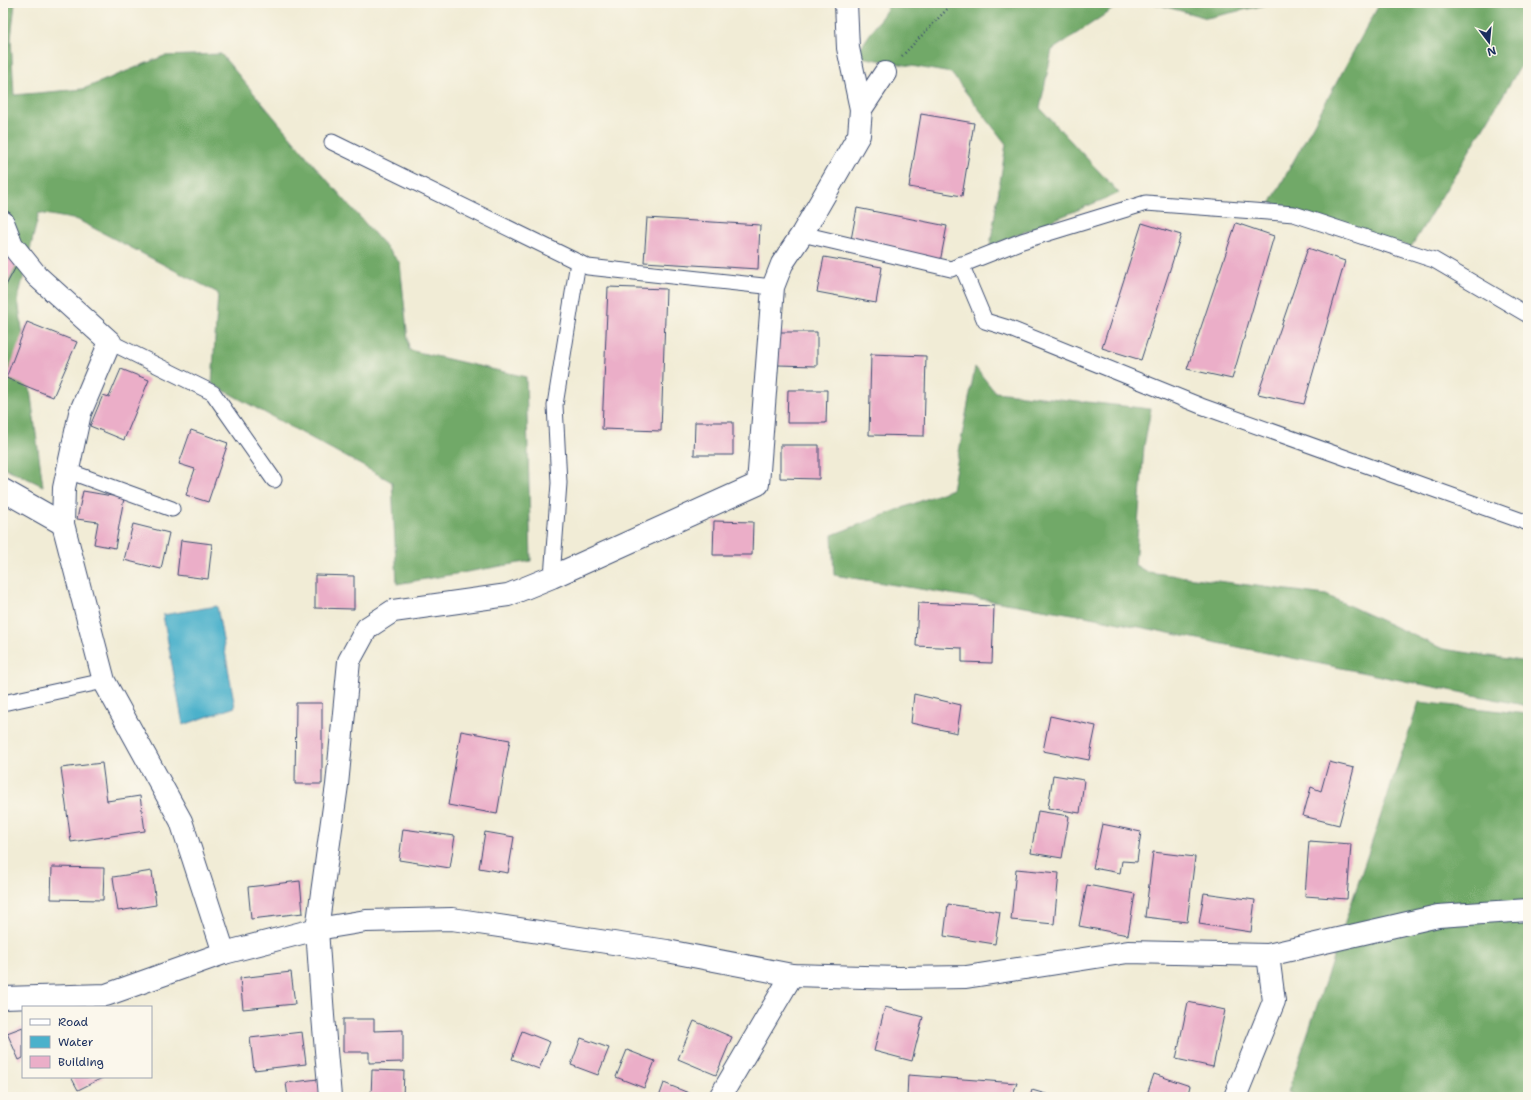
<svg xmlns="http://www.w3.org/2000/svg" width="1531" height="1100" font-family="'Shantell Sans',sans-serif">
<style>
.forest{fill:#71a967;stroke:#466c62}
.water{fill:#4bb1cb;stroke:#337094}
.building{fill:#ebaec8}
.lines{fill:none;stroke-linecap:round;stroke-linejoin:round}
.lane-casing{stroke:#3b4b70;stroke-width:17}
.street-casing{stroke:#3b4b70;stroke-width:24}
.path{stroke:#3b4b70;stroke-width:2.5;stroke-dasharray:1 3;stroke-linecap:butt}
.lane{stroke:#fff;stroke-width:15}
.street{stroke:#fff;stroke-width:22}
</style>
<rect width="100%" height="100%" fill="#fbf7ec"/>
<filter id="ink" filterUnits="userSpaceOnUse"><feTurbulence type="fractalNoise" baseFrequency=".025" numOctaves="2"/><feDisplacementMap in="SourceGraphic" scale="8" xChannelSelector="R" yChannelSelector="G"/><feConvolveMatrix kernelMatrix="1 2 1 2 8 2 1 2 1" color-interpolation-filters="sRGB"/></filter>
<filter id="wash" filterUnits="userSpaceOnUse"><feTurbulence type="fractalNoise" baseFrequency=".012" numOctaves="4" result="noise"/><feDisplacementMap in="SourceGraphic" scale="16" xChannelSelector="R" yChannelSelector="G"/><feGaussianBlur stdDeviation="0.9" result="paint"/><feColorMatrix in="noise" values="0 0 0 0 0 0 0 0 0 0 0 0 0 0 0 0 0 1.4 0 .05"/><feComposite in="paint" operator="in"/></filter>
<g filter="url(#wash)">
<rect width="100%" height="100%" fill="#f1ecd6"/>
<g class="forest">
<polygon points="3,3 15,3 11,39 14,95 83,89 164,56 221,54 314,165 400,263 409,350 526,377 531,561 397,584 392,482 212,384 218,293 78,220 39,213 18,299 43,486 3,467"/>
<polygon points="891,3 1122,3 1052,50 1040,108 1119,193 990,246 1006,144 951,73 855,56"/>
<polygon points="1152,3 1275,3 1207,18"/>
<polygon points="1380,3 1528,3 1528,54 1411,247 1270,204"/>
<polygon points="975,367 995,392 1151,409 1144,446 1135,565 1147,572 1326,595 1443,649 1528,662 1528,706 1085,616 834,575 832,535 952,489"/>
<polygon points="1419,702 1528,714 1528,1097 1297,1097 1288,1092"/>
</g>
<polygon class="water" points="217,606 235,707 183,725 163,615"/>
<g id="blocks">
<g class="building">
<polygon points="921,114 974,123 962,196 909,187"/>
<polygon points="857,208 947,226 940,262 850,245"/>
<polygon points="647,218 760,225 758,269 644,262"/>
<polygon points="1142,223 1181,235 1141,360 1102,348"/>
<polygon points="1236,223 1274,236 1232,379 1187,369"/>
<polygon points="1308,248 1345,261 1304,404 1258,394"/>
<polygon points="3,255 18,263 3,291"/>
<polygon points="824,257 882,267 876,303 817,292"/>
<polygon points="608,287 666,289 661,431 602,429"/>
<polygon points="27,322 77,342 53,397 6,378"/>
<polygon points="778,332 817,332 817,366 778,365"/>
<polygon points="871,354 926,356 924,436 869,435"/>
<polygon points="121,369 149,380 124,440 90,426 103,395 109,397"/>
<polygon points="788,390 827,390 826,423 787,423"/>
<polygon points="695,422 733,422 733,455 694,455"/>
<polygon points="191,430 228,443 208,502 186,495 195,469 179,464"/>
<polygon points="780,445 819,445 819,479 780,478"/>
<polygon points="83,491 124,498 115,548 94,544 98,522 77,519"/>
<polygon points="714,521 753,522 752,555 713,555"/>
<polygon points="133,524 169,533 161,569 124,560"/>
<polygon points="181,540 212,544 208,579 177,575"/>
<polygon points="315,575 354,576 354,609 315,608"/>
<polygon points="918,603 994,606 992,663 962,662 962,648 916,646"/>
<polygon points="914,694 961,705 957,733 911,723"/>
<polygon points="296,703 322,703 322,784 295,784"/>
<polygon points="1050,716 1096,726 1089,760 1043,751"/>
<polygon points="461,731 510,740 497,814 448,805"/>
<polygon points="1329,762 1354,768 1339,825 1303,816 1311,787 1321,791"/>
<polygon points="102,763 107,801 140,796 145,831 71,842 61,768"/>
<polygon points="1053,775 1084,780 1080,813 1048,808"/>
<polygon points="1038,811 1069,816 1062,858 1031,853"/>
<polygon points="1102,824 1141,832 1137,862 1122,861 1120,873 1093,868"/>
<polygon points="403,829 455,836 450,868 399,860"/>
<polygon points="485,832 514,837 508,873 479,868"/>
<polygon points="1309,841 1351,844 1347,899 1305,896"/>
<polygon points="1153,852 1195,857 1187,922 1145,917"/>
<polygon points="52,867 104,868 103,900 51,899"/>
<polygon points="1016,869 1059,873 1054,924 1011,920"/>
<polygon points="152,871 156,905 118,911 113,877"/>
<polygon points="300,881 303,913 251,919 248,887"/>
<polygon points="1087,885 1135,894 1128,935 1079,926"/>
<polygon points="1204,893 1255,900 1251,932 1199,924"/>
<polygon points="948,904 1000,912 995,944 944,936"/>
<polygon points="291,972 295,1004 243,1009 240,978"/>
<polygon points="1188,1002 1225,1010 1213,1067 1176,1059"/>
<polygon points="885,1007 923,1017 912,1061 874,1051"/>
<polygon points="343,1019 374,1019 374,1031 403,1030 403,1062 369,1063 369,1052 343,1052"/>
<polygon points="694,1021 732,1037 716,1075 678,1059"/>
<polygon points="23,1027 23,1058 19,1060 7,1033"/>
<polygon points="522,1031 550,1042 539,1069 512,1059"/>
<polygon points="302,1032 306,1064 254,1070 250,1038"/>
<polygon points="581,1038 609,1048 598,1075 571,1065"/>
<polygon points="627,1050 655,1061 644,1088 616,1077"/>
<polygon points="372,1070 404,1071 403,1097 371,1097"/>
<polygon points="1154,1074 1190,1086 1187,1097 1146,1097"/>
<polygon points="908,1075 1017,1083 1012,1097 907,1097"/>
<polygon points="71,1077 104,1077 78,1090"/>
<polygon points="318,1079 320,1097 288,1097 286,1083"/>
<polygon points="664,1083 696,1096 696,1097 659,1097"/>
<polygon points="1032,1090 1056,1097 1030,1097"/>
</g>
</g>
</g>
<g filter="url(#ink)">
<use href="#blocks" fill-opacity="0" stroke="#3b4b70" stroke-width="1"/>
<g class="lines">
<g class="lane-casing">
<g id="lane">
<polyline points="332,142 588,267 773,287"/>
<polyline points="802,234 951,269 1022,241 1146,203 1294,214 1434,260 1528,315"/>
<polyline points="961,264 985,321 1008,328 1201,406 1528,523"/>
<polyline points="110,342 213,393 274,480"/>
<polyline points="68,471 172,509"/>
<polyline points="552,577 559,483 555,405 578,262"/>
<polyline points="3,703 104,681"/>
</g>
</g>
<g class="street-casing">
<g id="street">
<polyline points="846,3 848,48 861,109"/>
<polyline points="3,222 12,245 37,276 110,342 80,413 64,488 63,524 104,681 181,821 224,953"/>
<polyline points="3,490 63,524"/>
<polyline points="3,998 106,995 224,953 317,929 366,921 452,919 667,951 792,975 899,978 966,977 1128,952 1268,955 1438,916 1528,910"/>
<polyline points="330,1097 323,1016 317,929 337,785 349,661 367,628 393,611 508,595 552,577 758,484 773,287 782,264 802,234 859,135 861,109 885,73"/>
<polyline points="720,1097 792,975"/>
<polyline points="1235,1097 1274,1001 1268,955"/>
</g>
</g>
<polyline class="path" points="902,56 953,3"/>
<use href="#lane" class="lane"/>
<use href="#street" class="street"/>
</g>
</g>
<rect width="1531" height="1100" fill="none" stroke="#fbf7ec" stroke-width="16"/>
<rect x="22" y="1006" width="130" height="72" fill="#fbf7ec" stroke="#a1a7b3"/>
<rect x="30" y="1019" width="20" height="6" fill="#ffffff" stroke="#a1a7b3"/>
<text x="58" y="1026" font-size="12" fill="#1b2f5e">Road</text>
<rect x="30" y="1036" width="20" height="12" fill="#4bb1cb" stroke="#a1a7b3"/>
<text x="58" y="1046" font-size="12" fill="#1b2f5e">Water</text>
<rect x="30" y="1056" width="20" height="12" fill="#ebaec8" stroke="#a1a7b3"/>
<text x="58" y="1066" font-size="12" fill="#1b2f5e">Building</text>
<g transform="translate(1489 42) rotate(164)" stroke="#fbf7ec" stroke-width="3" paint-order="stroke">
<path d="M0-3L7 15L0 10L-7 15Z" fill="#1b2f5e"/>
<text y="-6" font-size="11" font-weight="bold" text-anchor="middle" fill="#1b2f5e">N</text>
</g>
</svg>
